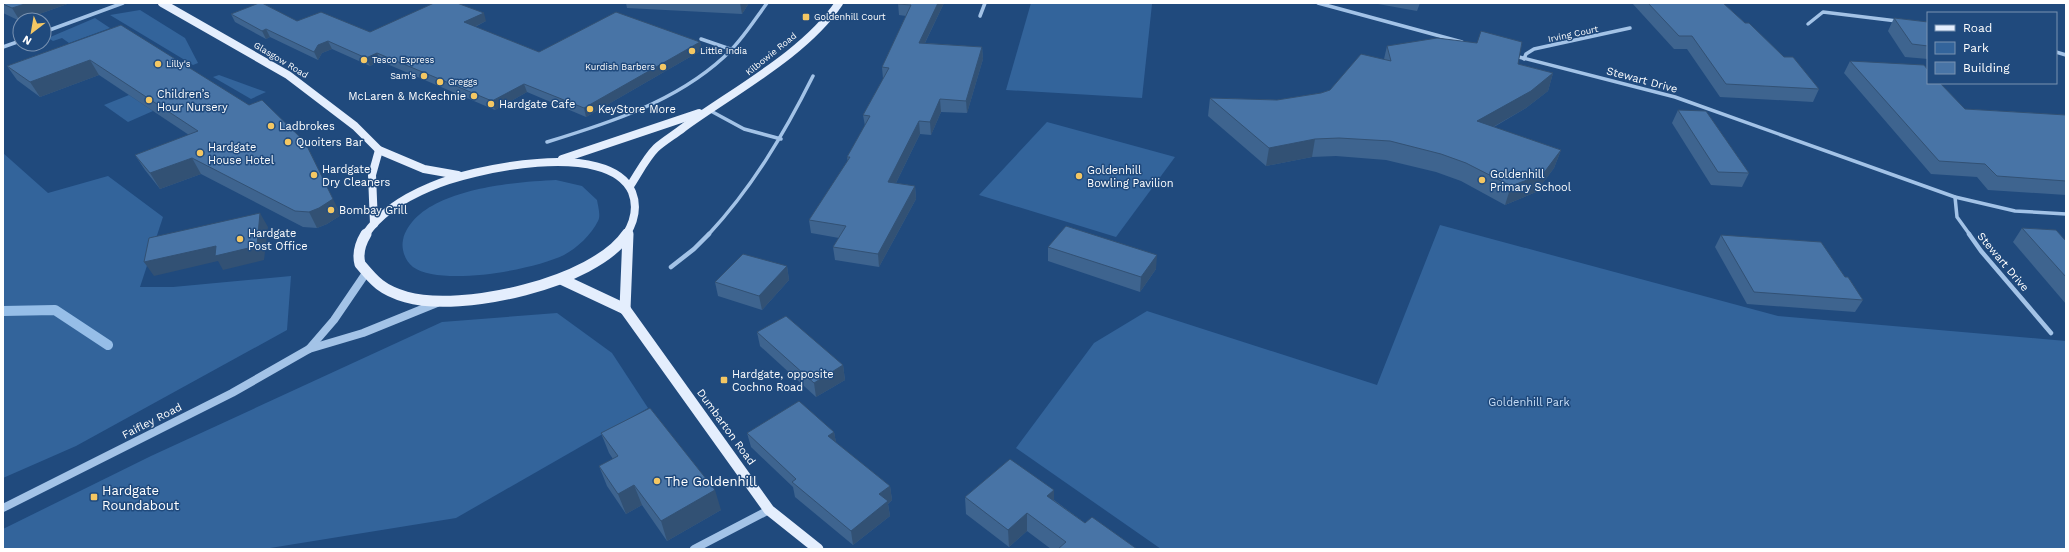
<svg xmlns="http://www.w3.org/2000/svg" width="2069" height="552" font-family="'Work Sans',sans-serif">
<style>
.green{fill:#33649b}
.lines{fill:none;stroke-linecap:round;stroke-linejoin:round}
.stream{stroke:#96bee8;stroke-width:10}
.minor-far1{stroke:#a3c3e7;stroke-width:3.5}
.minor{stroke:#a3c3e7;stroke-width:4.5}
.tertiary{stroke:#a3c3e7;stroke-width:8}
.primary-far1{stroke:#e4eefd;stroke-width:8}
.primary{stroke:#e4eefd;stroke-width:11}
.wall{fill:#3e648f}
.shaded-wall{fill:#325174}
.building{fill:#4874a6;stroke:#325174}
.poi-dot{fill:#f4c763;stroke:#204a7d;stroke-width:1.5}
.labels{text-anchor:middle;dominant-baseline:central;stroke-width:3;stroke-linejoin:round;paint-order:stroke}
.far-poi-label{font-size:9px;fill:#fff;stroke:#204a7d;text-anchor:start}
.far-street-label{font-size:9px;fill:#fff;stroke:#204a7d}
.street-label{font-size:11px;fill:#fff;stroke:#204a7d}
.poi-label{font-size:11px;fill:#fff;stroke:#204a7d;text-anchor:start}
.park-label{font-size:11px;fill:#c6dcf5;stroke:#204a7d}
.near-poi-label{font-size:13px;fill:#fff;stroke:#204a7d;text-anchor:start}
</style>
<rect width="100%" height="100%" fill="#204a7d"/>
<g class="green">
<polygon points="1031,3 1152,4 1142,98 1006,90"/>
<polygon points="140,10 185,38 198,63 193,65 110,15"/>
<polygon points="95,18 110,28 69,43 62,38 53,41 48,38"/>
<polygon points="219,75 266,92 251,99 213,77"/>
<polygon points="129,95 153,111 128,122 104,105"/>
<polygon points="1047,122 1175,157 1116,237 979,195"/>
<polygon points="3,153 48,193 108,176 163,217 140,287 173,287 291,276 287,330 76,446 3,478"/>
<path d="M556 180 582 186 597 200C598 206 601 216 598 221 591 235 577 248 564 255 533 270 441 287 413 267 405 261 401 249 403 240 416 189 514 182 556 180Z"/>
<polygon points="1440,225 1778,316 2066,341 2066,549 1161,549 1016,448 1094,343 1147,311 1377,385"/>
<polygon points="557,313 612,353 648,408 456,518 264,549 3,549 3,529 151,456 442,322"/>
</g>
<g class="lines">
<polyline class="stream" points="3,311 55,310 108,345"/>
<g class="minor-far1">
<polyline points="1318,3 1462,42"/>
<polyline points="980,16 985,3"/>
<polyline points="1808,24 1823,12 1897,21"/>
<polyline points="44,32 123,3"/>
<polyline points="701,39 730,49"/>
<polyline points="3,47 20,41"/>
<polyline points="2056,52 2066,55"/>
<polyline points="1515,56 1675,97 1955,197 2015,211 2066,214"/>
<polyline points="1524,59 1526,54 1534,49 1630,28"/>
<polyline points="709,110 744,129 781,139"/>
<path d="M547 142C609 123 675 102 724 57 741 42 753 22 767 3"/>
<polyline points="1955,197 1957,217 1970,235"/>
<path d="M708 235C752 188 784 134 813 76"/>
</g>
<g class="minor">
<polyline points="1969,234 1981,251 2051,333"/>
<polyline points="671,267 694,249 709,234"/>
</g>
<g class="tertiary">
<polyline points="309,349 334,320 366,273"/>
<polyline points="3,508 232,393 309,349 363,333 437,303"/>
<polyline points="694,549 769,510"/>
</g>
<g class="primary-far1">
<polyline points="162,3 288,75 355,126 379,150 424,169 458,175"/>
<polyline points="562,159 699,113"/>
<path d="M630 186C638 174 646 158 656 148 664 141 674 135 683 128 732 92 805 54 839 3"/>
<polyline points="374,224 372,175 379,150"/>
<path d="M365 235C380 213 406 197 430 187 470 169 609 139 632 192 638 207 634 222 626 235"/>
<polyline points="628,235 628,233"/>
</g>
<g class="primary">
<path d="M366 234C360 244 357 253 360 264 375 282 382 290 406 297 461 313 594 283 627 234"/>
<polyline points="561,279 625,309"/>
<polyline points="625,309 769,510 818,549"/>
<polyline points="625,309 628,234"/>
</g>
</g>
<g class="wall">
<polygon points="3,3 70,3 20,21 3,13"/>
<polygon points="626,3 749,3 742,14 627,8"/>
<polygon points="898,3 944,3 925,43 982,47 983,59 967,113 941,112 931,135 920,134 896,183 915,186 916,199 879,267 835,260 833,247 839,238 811,233 809,220 848,162 847,157 865,126 863,115 883,79 882,67 906,16 899,15"/>
<polygon points="1379,3 1420,3 1417,11 1378,4"/>
<polygon points="1632,3 1723,3 1745,23 1784,57 1819,89 1813,102 1720,97 1687,49 1674,49"/>
<polygon points="231,14 297,21 370,32 486,21 475,27 539,52 700,42 702,50 586,117 527,92 495,110 380,61 370,66 332,49 322,53 318,60 270,37 266,39 235,22"/>
<polygon points="1894,18 1928,22 1928,59 1905,57 1888,31"/>
<polygon points="121,25 341,215 327,224 317,228 303,227 201,174 160,189 145,170 135,155 189,135 99,75 40,97 17,80 7,66"/>
<polygon points="1387,46 1518,64 1553,73 1548,91 1526,108 1494,127 1561,150 1554,168 1536,192 1505,205 1461,181 1436,172 1386,160 1336,156 1312,157 1266,166 1208,116 1210,98 1277,100 1321,93 1330,90 1384,59"/>
<polygon points="1850,61 1965,109 2066,115 2066,195 1988,190 1977,177 1931,174 1844,73"/>
<polygon points="1678,110 1749,173 1742,187 1711,185 1672,123"/>
<polygon points="2022,228 2066,241 2066,304 2013,242"/>
<polygon points="1721,235 1845,277 1863,300 1855,312 1747,304 1715,247"/>
<polygon points="1048,247 1156,269 1140,292 1048,261"/>
<polygon points="787,266 789,280 762,310 718,296 715,282"/>
<polygon points="757,332 843,365 845,380 816,397 760,346"/>
<polygon points="834,432 836,443 890,486 892,500 888,504 890,516 853,545 795,497 793,487 751,447 747,433"/>
<polygon points="601,433 721,510 667,541 642,505 626,514 607,486 599,466 613,459 609,453"/>
<polygon points="1054,490 1054,500 1085,523 1137,549 1051,549 1027,531 1009,547 966,514 965,497"/>
</g>
<g class="shaded-wall">
<polygon points="28,3 70,3 20,21 12,8"/>
<polygon points="740,3 749,3 742,14"/>
<polygon points="938,3 944,3 919,55 919,43"/>
<polygon points="484,13 486,21 466,31 464,22"/>
<polygon points="266,29 270,37 266,39 262,31"/>
<polygon points="328,41 332,49 322,53 318,60 314,52 318,45"/>
<polygon points="700,42 702,50 586,117 584,108"/>
<polygon points="982,47 983,59 967,113 966,101"/>
<polygon points="377,53 380,61 370,66 366,58"/>
<polygon points="90,60 99,75 40,97 30,82"/>
<polygon points="1553,73 1548,91 1526,108 1472,139 1477,121"/>
<polygon points="524,84 527,92 495,110 492,101"/>
<polygon points="940,99 941,112 931,135 930,122"/>
<polygon points="919,121 920,134 890,195 888,182"/>
<polygon points="1315,139 1312,157 1266,166 1269,148"/>
<polygon points="1561,150 1554,168 1536,192 1505,205 1511,186"/>
<polygon points="192,158 201,174 160,189 150,173"/>
<polygon points="915,186 916,199 879,267 878,254"/>
<polygon points="333,199 341,215 327,224 317,228 309,212"/>
<polygon points="260,213 268,227 264,260 223,270 218,261 154,276 144,262"/>
<polygon points="1157,255 1156,269 1140,292 1141,277"/>
<polygon points="787,266 789,280 762,310 759,296"/>
<polygon points="843,365 845,380 816,397 814,383"/>
<polygon points="834,432 837,447 828,436"/>
<polygon points="634,485 642,505 626,514 618,494"/>
<polygon points="890,486 892,500 888,504 890,516 853,545 851,531 879,494"/>
<polygon points="715,490 721,510 667,541 661,521"/>
<polygon points="1054,490 1054,507 1047,496"/>
<polygon points="1027,513 1027,531 1009,547 1008,530"/>
</g>
<g class="building">
<polygon points="3,3 28,3 12,8 3,4"/>
<polygon points="259,3 262,3 297,21 321,12 370,32 434,3 457,3 484,13 464,22 539,52 616,12 700,42 584,108 524,84 492,101 377,53 366,58 328,41 318,45 314,52 266,29 262,31 231,14"/>
<polygon points="898,3 938,3 919,43 982,47 966,101 940,99 930,122 919,121 888,182 915,186 878,254 833,247 846,226 809,220 850,157 847,157 870,116 863,115 889,68 882,67 911,5 898,4"/>
<polygon points="1648,3 1723,3 1745,23 1749,23 1784,57 1793,57 1819,89 1726,84 1692,36 1679,36"/>
<polygon points="1894,18 1928,22 1928,46 1912,44"/>
<polygon points="121,25 249,105 262,100 305,142 333,199 319,208 309,212 295,211 192,158 150,173 135,155 198,131 90,60 30,82 7,66"/>
<polygon points="1481,31 1522,42 1518,64 1553,73 1531,91 1477,121 1561,150 1543,174 1511,186 1466,163 1441,154 1390,141 1339,138 1315,139 1269,148 1210,98 1277,100 1321,93 1330,90 1361,54 1391,61 1387,46 1437,38 1477,43"/>
<polygon points="1850,61 1924,65 1928,70 1928,83 1940,83 1965,109 2066,115 2066,181 1997,176 1985,164 1939,161"/>
<polygon points="1678,110 1706,111 1749,173 1718,172"/>
<polygon points="260,213 257,246 215,256 216,246 144,262 149,238"/>
<polygon points="1066,226 1157,255 1141,277 1048,247"/>
<polygon points="2022,228 2056,230 2066,241 2066,277"/>
<polygon points="1721,235 1821,242 1845,277 1848,277 1863,300 1754,292"/>
<polygon points="743,254 787,266 759,296 715,282"/>
<polygon points="786,316 843,365 814,383 757,332"/>
<polygon points="799,401 834,432 828,436 890,486 879,494 888,501 851,531 792,482 796,479 747,433"/>
<polygon points="650,408 715,490 661,521 634,485 618,494 599,466 618,456 601,433"/>
<polygon points="1010,459 1054,490 1047,496 1085,523 1092,517 1137,549 1058,549 1066,542 1027,513 1008,530 965,497"/>
</g>
<g class="poi-dot">
<rect x="802" y="13" width="8" height="8" rx="2"/>
<circle cx="692" cy="51" r="4"/>
<circle cx="364" cy="60" r="4"/>
<circle cx="158" cy="64" r="4"/>
<circle cx="663" cy="67" r="4"/>
<circle cx="424" cy="76" r="4"/>
<circle cx="440" cy="82" r="4"/>
<circle cx="474" cy="96" r="4"/>
<circle cx="149" cy="100" r="4"/>
<circle cx="491" cy="104" r="4"/>
<circle cx="590" cy="109" r="4"/>
<circle cx="271" cy="126" r="4"/>
<circle cx="288" cy="142" r="4"/>
<circle cx="200" cy="153" r="4"/>
<circle cx="314" cy="175" r="4"/>
<circle cx="1079" cy="176" r="4"/>
<circle cx="1482" cy="180" r="4"/>
<circle cx="331" cy="210" r="4"/>
<circle cx="240" cy="239" r="4"/>
<rect x="720" y="376" width="8" height="8" rx="2"/>
<circle cx="657" cy="481" r="4"/>
<rect x="90" y="493" width="8" height="8" rx="2"/>
</g>
<g class="labels">
<g class="far-poi-label">
<text x="814" y="17">Goldenhill Court</text>
<text x="700" y="51">Little India</text>
<text x="372" y="60">Tesco Express</text>
<text x="166" y="64">Lilly's</text>
<text x="655" y="67" text-anchor="end">Kurdish Barbers</text>
<text x="416" y="76" text-anchor="end">Sam's</text>
<text x="448" y="82">Greggs</text>
</g>
<g class="far-street-label">
<text transform="translate(1573 34) rotate(-12)">Irving Court</text>
<text transform="translate(771 54) rotate(-39)">Kilbowie Road</text>
<text transform="translate(281 60) rotate(31)">Glasgow Road</text>
</g>
<g class="street-label">
<text transform="translate(1642 80) rotate(15)">Stewart Drive</text>
<text transform="translate(2003 262) rotate(50)">Stewart Drive</text>
<text transform="translate(152 421) rotate(-27)">Faifley Road</text>
<text transform="translate(726 427) rotate(54)">Dumbarton Road</text>
</g>
<g class="poi-label">
<text x="157" y="94">Children’s<tspan x="157" dy="13">Hour Nursery</tspan></text>
<text x="466" y="96" text-anchor="end">McLaren &amp; McKechnie</text>
<text x="499" y="104">Hardgate Cafe</text>
<text x="598" y="109">KeyStore More</text>
<text x="279" y="126">Ladbrokes</text>
<text x="296" y="142">Quoiters Bar</text>
<text x="208" y="147">Hardgate<tspan x="208" dy="13">House Hotel</tspan></text>
<text x="322" y="169">Hardgate<tspan x="322" dy="13">Dry Cleaners</tspan></text>
<text x="1087" y="170">Goldenhill<tspan x="1087" dy="13">Bowling Pavilion</tspan></text>
<text x="1490" y="174">Goldenhill<tspan x="1490" dy="13">Primary School</tspan></text>
<text x="339" y="210">Bombay Grill</text>
<text x="248" y="233">Hardgate<tspan x="248" dy="13">Post Office</tspan></text>
<text x="732" y="374">Hardgate, opposite<tspan x="732" dy="13">Cochno Road</tspan></text>
</g>
<g class="park-label">
<text x="1529" y="402">Goldenhill Park</text>
</g>
<g class="near-poi-label">
<text x="665" y="481">The Goldenhill</text>
<text x="102" y="490">Hardgate<tspan x="102" dy="15">Roundabout</tspan></text>
</g>
</g>
<rect width="2069" height="552" fill="none" stroke="#ffffff" stroke-width="8"/>
<rect x="1927" y="12" width="130" height="72" fill="#204a7d" stroke="#7992b1"/>
<rect x="1935" y="25" width="20" height="6" fill="#e4eefd" stroke="#7992b1"/>
<text x="1963" y="32" font-size="12" fill="#ffffff">Road</text>
<rect x="1935" y="42" width="20" height="12" fill="#33649b" stroke="#7992b1"/>
<text x="1963" y="52" font-size="12" fill="#ffffff">Park</text>
<rect x="1935" y="62" width="20" height="12" fill="#4874a6" stroke="#7992b1"/>
<text x="1963" y="72" font-size="12" fill="#ffffff">Building</text>
<g transform="translate(32 32) rotate(211)"><circle r="19" fill="#204a7d" stroke="#7992b1"/>
<path d="M0-3L7 15L0 10L-7 15Z" fill="#f4c763"/>
<text y="-6" font-size="11" font-weight="bold" text-anchor="middle" fill="#ffffff">N</text>
</g>
</svg>
